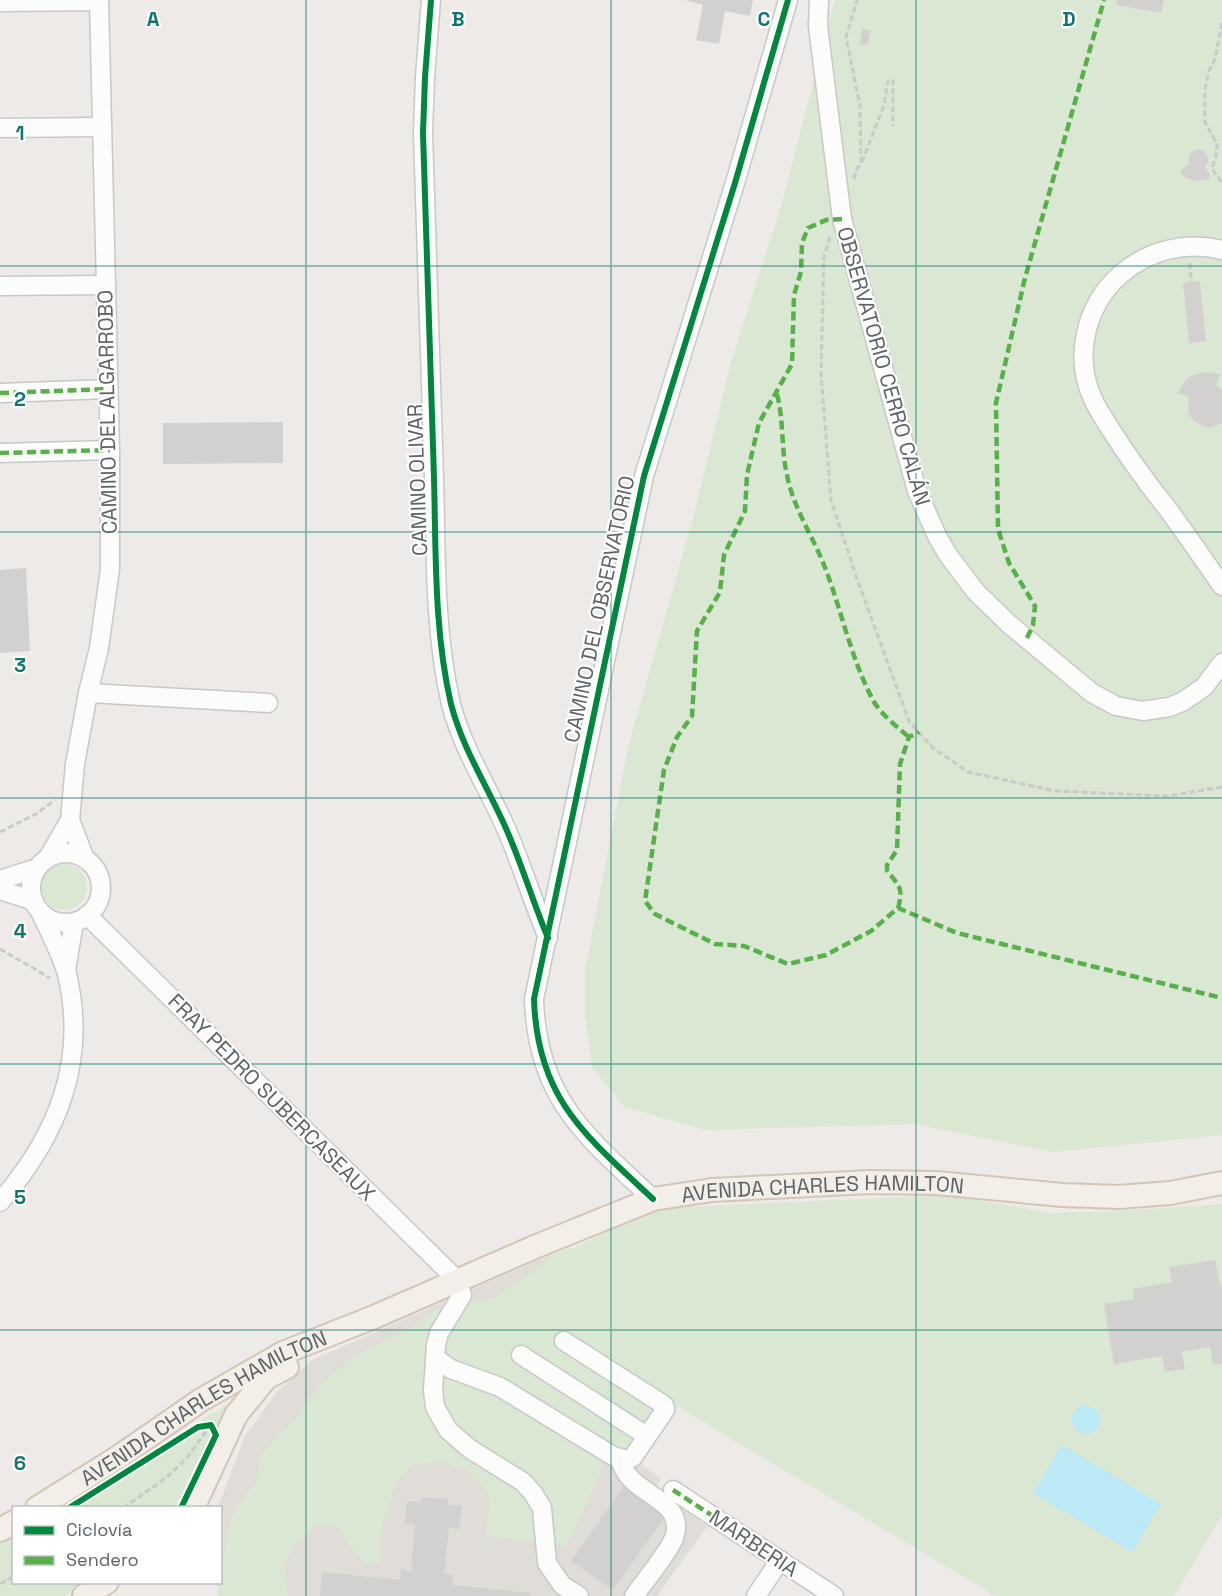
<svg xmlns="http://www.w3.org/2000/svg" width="1222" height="1596" font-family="'Space Grotesk',sans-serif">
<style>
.education{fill:#e0dcd7}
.green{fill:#d9e7d3}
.water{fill:#bce9f6}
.building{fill:#d3d1d0}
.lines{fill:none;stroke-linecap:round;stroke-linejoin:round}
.minor-casing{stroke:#c8c8c8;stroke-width:21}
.major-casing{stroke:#d4c5b6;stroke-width:26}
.path{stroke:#c8ccc9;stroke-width:3;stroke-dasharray:6 3;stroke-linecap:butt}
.minor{stroke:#fcfcfb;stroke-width:18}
.major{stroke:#f3eee8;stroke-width:22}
.quiet{stroke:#58b04a;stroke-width:4.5;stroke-dasharray:9 4.5;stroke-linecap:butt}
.cycleway-casing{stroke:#fff;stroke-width:10}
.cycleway{stroke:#00873e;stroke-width:6}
.grid{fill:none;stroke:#0f766e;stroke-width:1.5;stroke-opacity:0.55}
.labels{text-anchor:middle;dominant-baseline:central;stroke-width:4.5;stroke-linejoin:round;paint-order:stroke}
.street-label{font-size:21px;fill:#5c6265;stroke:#fff}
.grid-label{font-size:20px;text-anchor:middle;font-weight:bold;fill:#0f766e;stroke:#fff;stroke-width:4.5;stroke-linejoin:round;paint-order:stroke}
</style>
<rect width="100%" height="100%" fill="#edeae7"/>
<polygon class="education" points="550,1255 486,1371 637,1462 662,1479 653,1489 707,1526 657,1596 229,1596 214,1583 220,1582 220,1508 218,1507 244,1438 276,1393 312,1360"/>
<g class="green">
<polygon points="835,0 1222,0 1222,1135 1053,1152 914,1124 704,1130 625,1107 592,1067 585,1015 585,971 628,748 692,522 732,359 780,210"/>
<circle cx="64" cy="887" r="23"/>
<polygon points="951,1195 1050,1213 1121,1211 1222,1204 1222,1515 1174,1596 996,1596 678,1407 637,1462 608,1445 597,1481 567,1546 485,1536 490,1495 470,1471 445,1462 414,1464 396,1482 380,1536 380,1561 366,1565 350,1547 339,1527 315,1525 294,1545 284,1566 288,1596 217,1596 227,1534 234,1511 257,1480 261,1456 277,1436 300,1414 316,1389 335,1371 362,1352 417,1324 436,1309 493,1299 546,1262 550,1255 576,1247 655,1208"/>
<polygon points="231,1402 183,1507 59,1508"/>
<polygon points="13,1536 14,1582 86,1583 63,1596 0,1596 0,1544"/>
</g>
<g class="water">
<circle cx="1086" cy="1420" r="14"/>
<polygon points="1062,1445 1161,1504 1132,1552 1033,1493"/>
</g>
<g class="building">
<polygon points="685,0 753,0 750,16 725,11 719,44 696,40 703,5"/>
<polygon points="1117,0 1164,0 1161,13 1116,5"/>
<polygon points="862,29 870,30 868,45 860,45"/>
<polygon points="1197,149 1204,151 1208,156 1208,163 1205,167 1211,176 1207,180 1194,181 1183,176 1180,171 1189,164 1189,154"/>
<polygon points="1200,281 1206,341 1189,343 1183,283"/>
<polygon points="1205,372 1220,374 1216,386 1222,389 1222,423 1211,428 1204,427 1192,419 1188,412 1189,397 1178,393 1185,381 1191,376"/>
<polygon points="283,422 283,463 163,464 163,423"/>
<polygon points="26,568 30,651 0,653 0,570"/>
<polygon points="1215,1260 1220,1285 1222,1285 1222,1364 1213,1365 1210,1347 1182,1352 1185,1369 1165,1372 1162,1356 1114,1364 1104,1304 1134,1299 1133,1289 1172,1282 1169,1267"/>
<polygon points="624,1486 666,1515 613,1590 571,1561"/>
<polygon points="423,1497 447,1499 449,1505 462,1506 459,1529 449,1528 444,1574 453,1575 452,1585 530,1593 530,1596 320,1596 322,1572 400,1580 401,1570 411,1571 415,1524 405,1523 407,1501 421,1502"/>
</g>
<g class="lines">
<g class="minor-casing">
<g id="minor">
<path d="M431 0 425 77 423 133C427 248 430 363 434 478 436 553 434 631 451 704 462 747 486 784 504 824 521 861 532 900 548 938"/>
<polyline points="819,0 818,26 842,219 917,491 937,536 948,555 976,592 1009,624 1092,693 1116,706 1143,711 1169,707 1182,702 1204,687 1222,663"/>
<polyline points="0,2 99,1"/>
<polyline points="0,128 101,127"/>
<path d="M1222 250C1186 241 1148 250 1120 275 1086 305 1073 357 1093 399 1097 409 1104 418 1109 427 1127 455 1146 482 1167 508 1186 534 1204 560 1222 586"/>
<polyline points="0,286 105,285"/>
<polyline points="0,393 108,389"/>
<polyline points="0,453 110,450"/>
<polyline points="88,693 268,703"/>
<circle cx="66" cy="888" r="35"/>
<polyline points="48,858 70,820"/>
<polyline points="85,859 70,820 75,764 88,693 99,648 110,569 110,450 99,0"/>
<polyline points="0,880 37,868"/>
<polyline points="0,890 34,901"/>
<polyline points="87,915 456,1279 462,1295 439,1333 436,1345 433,1390 435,1407 448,1430 470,1449 523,1482 533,1493 542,1508 547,1563 562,1585 579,1596"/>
<polyline points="66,970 74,922"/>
<path d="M653 1199C586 1136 537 1099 534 999L644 476 735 183 788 0"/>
<path d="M0 1202C57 1136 88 1062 67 974 61 953 49 931 40 911"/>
<polyline points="521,1355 647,1436"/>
<polyline points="435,1358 451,1369 500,1387 613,1456 627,1460 633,1457 665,1410 664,1405 564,1341"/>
<path d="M620 1459C628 1497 688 1497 674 1538 669 1552 644 1582 634 1596"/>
<polyline points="673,1490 834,1596"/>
<polyline points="756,1596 780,1560"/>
</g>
</g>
<g class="major-casing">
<g id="major">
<path id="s1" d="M37 1508 120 1456 201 1400 283 1353 374 1317 537 1246 653 1199 712 1190 869 1182 937 1183 1062 1195 1119 1197 1170 1193 1222 1183"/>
<polyline points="193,1508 236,1415 266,1378 287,1367"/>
<polyline points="0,1530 14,1522"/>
<polyline points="84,1596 107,1582"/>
</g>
</g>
<g class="path">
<polyline points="1222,23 1215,59 1209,71 1205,89 1205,122 1217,144 1216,155 1212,169 1222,183"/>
<polyline points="862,162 884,105 888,81 891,79 893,81 893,126"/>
<polyline points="854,179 857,168 861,164 860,106 846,37 857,0"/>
<polyline points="830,237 824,256 821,373 831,500 857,579 909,721 933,748 968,772 1055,791 1168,796 1222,787"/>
<polyline points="1190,263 1191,282"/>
<polyline points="0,832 36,814 55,800"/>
<polyline points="0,949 50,978"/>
<polyline points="123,1508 166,1478 187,1458 207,1430"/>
<polyline points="0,1584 14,1576"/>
</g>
<use href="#minor" class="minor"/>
<use href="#major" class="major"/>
<g class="quiet">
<polyline points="842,219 826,220 808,228 802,243 801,272 794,295 792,364 759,423 747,475 745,511 724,555 720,592 697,631 692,716 677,737 664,770 645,901 655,914 715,944 744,946 788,964 826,955 871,931 898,908 957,933 1222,998"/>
<polyline points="0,393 108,389"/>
<path d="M777 394C784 421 781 449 787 475 793 506 810 532 822 560 841 606 850 658 874 702 882 715 897 727 909 737"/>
<polyline points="0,453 110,450"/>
<polyline points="1027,638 1033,625 1035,606 1009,563 998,529 996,403 1025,278 1104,0"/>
<path d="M898 908C904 887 899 887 887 870V865L897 850 900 764 909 737 919 732"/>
<polyline points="673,1490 780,1560"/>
</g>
<g class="cycleway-casing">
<g id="cycleway">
<path d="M431 0 425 77 423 133C427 248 430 363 434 478 436 553 434 631 451 704 462 747 486 784 504 824 521 861 532 900 548 938"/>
<path d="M653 1199C586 1136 537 1099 534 999L644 476 735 183 788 0"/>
<polyline points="69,1508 198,1427 211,1425 216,1435 181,1508"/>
</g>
</g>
<use href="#cycleway" class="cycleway"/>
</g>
<path class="grid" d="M306 0V1596M611 0V1596M916 0V1596M0 266H1222M0 532H1222M0 798H1222M0 1064H1222M0 1330H1222"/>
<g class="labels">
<g class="street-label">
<text transform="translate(884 366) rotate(74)">OBSERVATORIO CERRO CALÁN</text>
<text transform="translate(107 412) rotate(-91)">CAMINO DEL ALGARROBO</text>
<text transform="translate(417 480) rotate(-92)">CAMINO OLIVAR</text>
<text transform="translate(599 609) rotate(-78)">CAMINO DEL OBSERVATORIO</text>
<text transform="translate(272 1097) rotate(45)">FRAY PEDRO SUBERCASEAUX</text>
<text stroke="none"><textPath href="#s1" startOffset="862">AVENIDA CHARLES HAMILTON</textPath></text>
<text stroke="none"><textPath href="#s1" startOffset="195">AVENIDA CHARLES HAMILTON</textPath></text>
<text transform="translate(754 1543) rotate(34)">MARBERIA</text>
</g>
</g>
<g class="grid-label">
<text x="153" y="26">A</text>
<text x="458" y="26">B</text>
<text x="764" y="26">C</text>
<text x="1069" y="26">D</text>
<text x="20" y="140">1</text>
<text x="20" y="406">2</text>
<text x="20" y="672">3</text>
<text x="20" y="938">4</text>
<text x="20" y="1204">5</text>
<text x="20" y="1470">6</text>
</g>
<rect x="12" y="1506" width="210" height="78" fill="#ffffff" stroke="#bec0c1" stroke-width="1.5"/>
<rect x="24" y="1526" width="30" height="9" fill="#00873e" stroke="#bec0c1" stroke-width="1.5"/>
<text x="66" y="1536" font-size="18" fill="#5c6265">Ciclovía</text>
<rect x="24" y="1556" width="30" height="9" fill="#58b04a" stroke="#bec0c1" stroke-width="1.5"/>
<text x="66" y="1566" font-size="18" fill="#5c6265">Sendero</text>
</svg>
